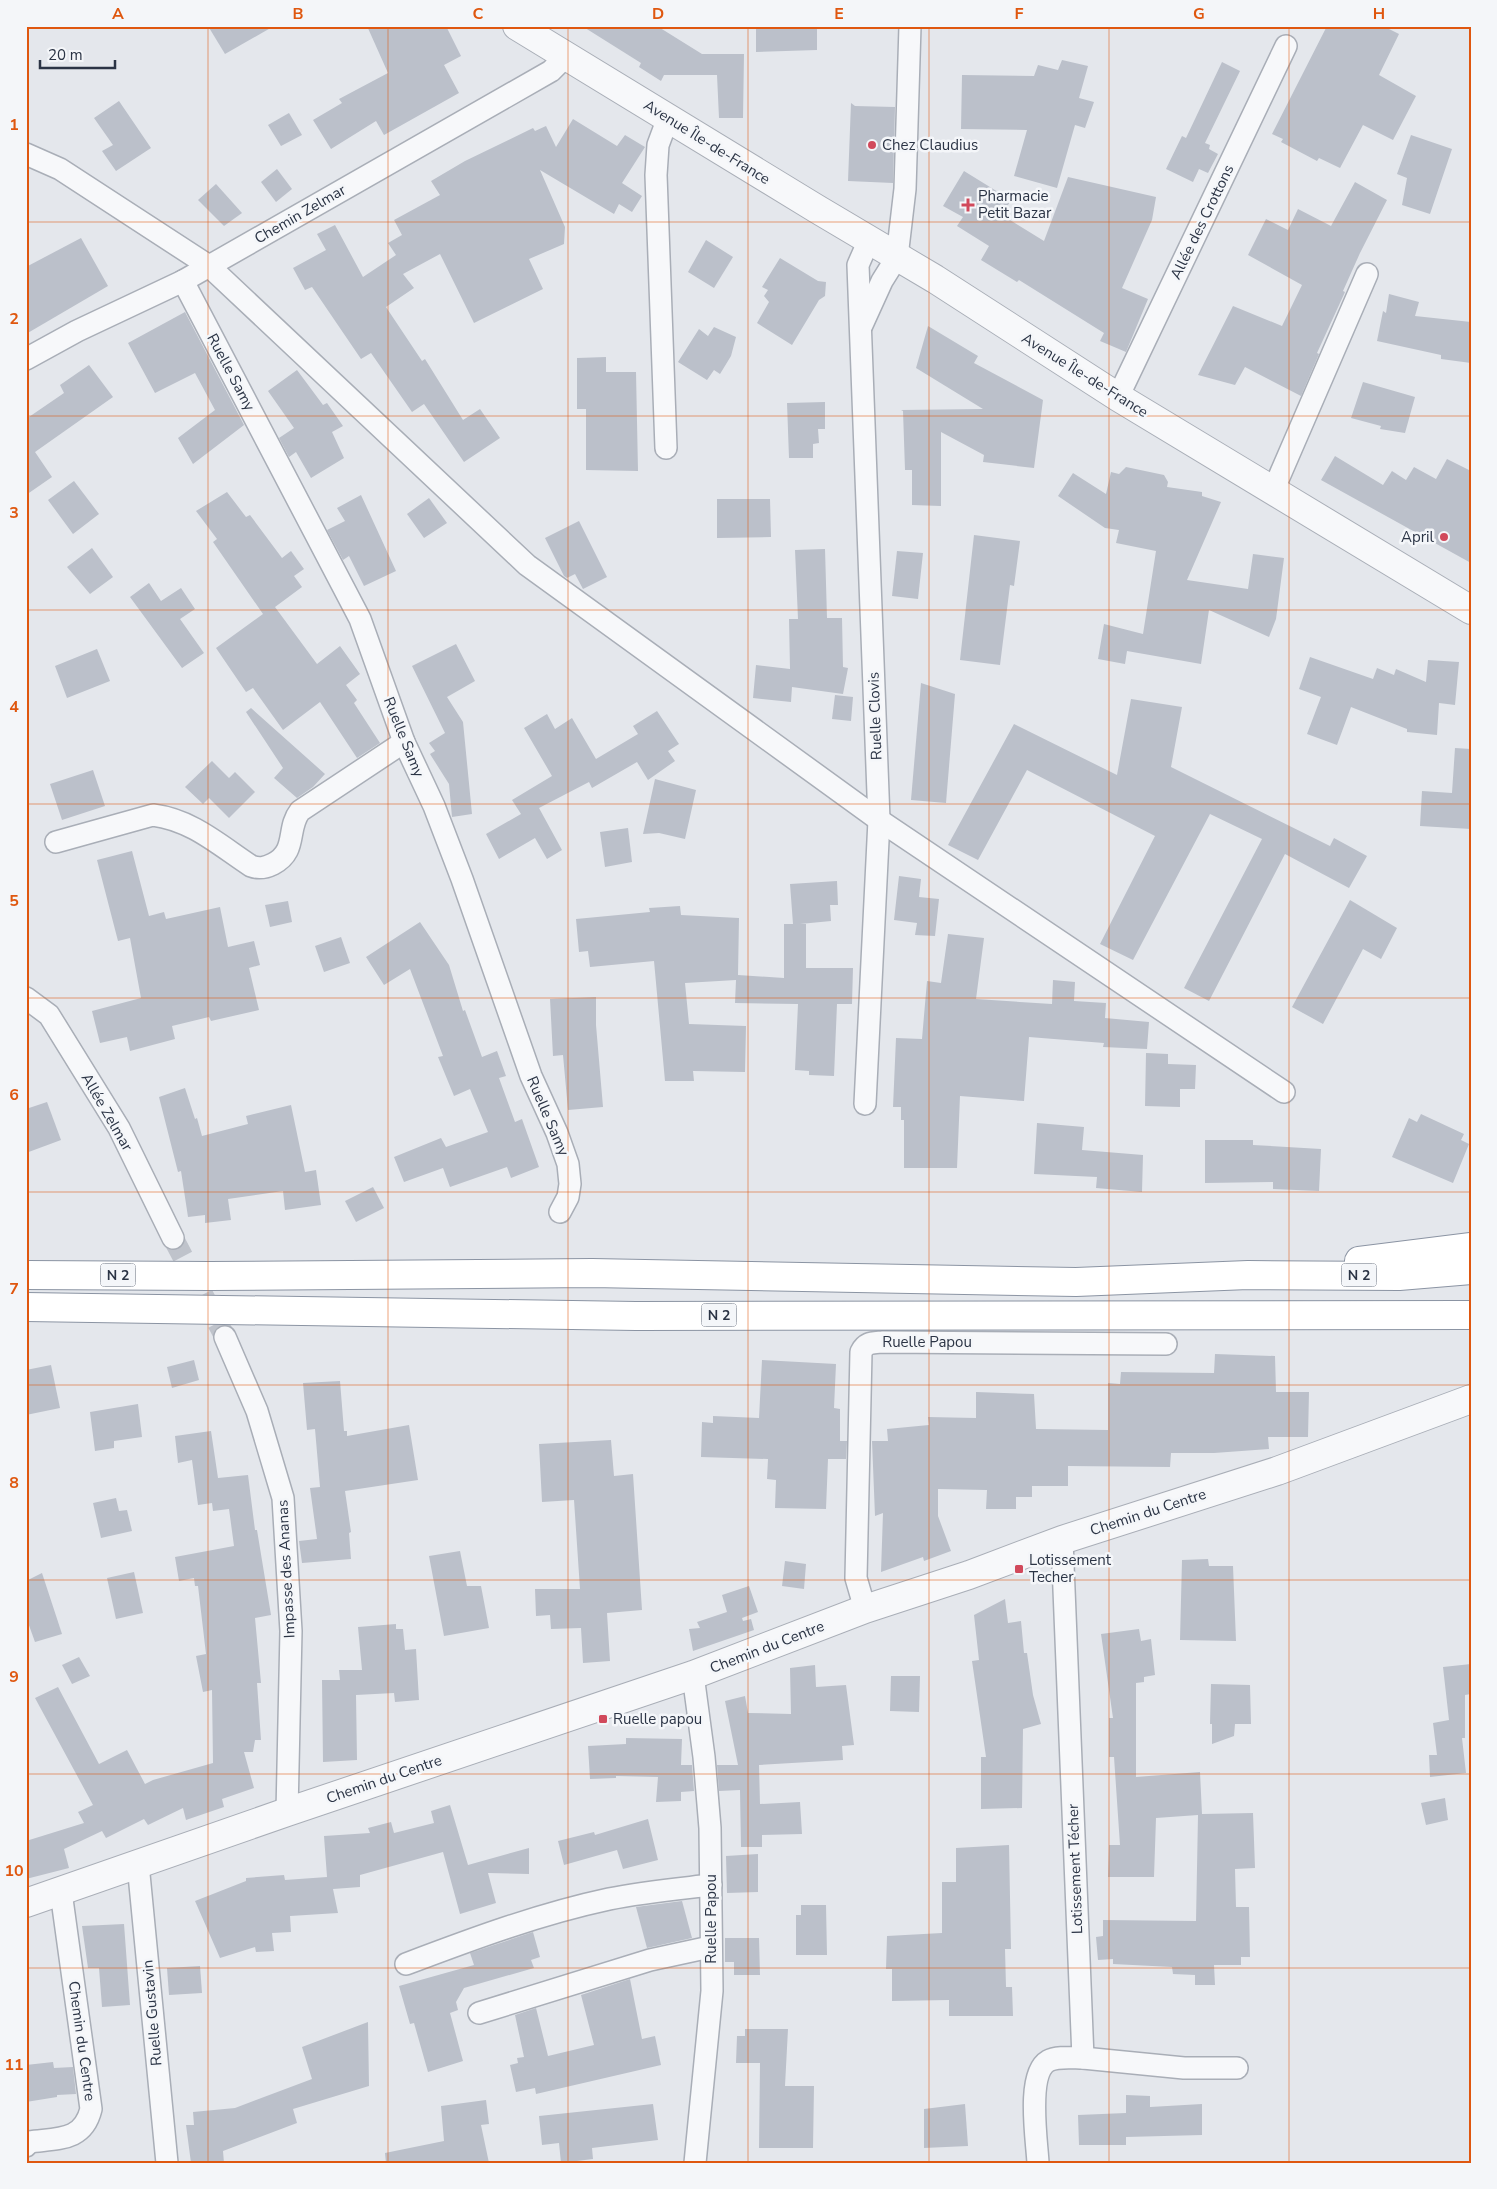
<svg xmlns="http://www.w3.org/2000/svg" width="1497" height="2189" font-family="'Nunito Sans',sans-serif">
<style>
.building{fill:#bbc0ca}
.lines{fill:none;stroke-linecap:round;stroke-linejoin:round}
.minor-tunnel{stroke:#bfc3cb;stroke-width:21;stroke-dasharray:21 11;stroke-linecap:butt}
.minor-casing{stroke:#a9aeb7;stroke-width:24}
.tertiary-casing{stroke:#a9aeb7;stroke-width:30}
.trunk-casing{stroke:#8b94a3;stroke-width:30}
.minor{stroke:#f7f8fa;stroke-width:21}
.tertiary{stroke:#f7f8fa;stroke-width:28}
.trunk{stroke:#fff;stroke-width:28}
.grid{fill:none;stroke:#df570f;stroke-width:1;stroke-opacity:0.55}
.poi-dot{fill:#d1495b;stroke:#f4f6f9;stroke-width:2}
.labels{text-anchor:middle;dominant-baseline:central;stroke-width:5;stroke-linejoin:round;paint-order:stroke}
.shield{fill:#f4f6f9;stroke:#676e7b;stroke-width:1}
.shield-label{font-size:14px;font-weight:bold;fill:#2b3445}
.street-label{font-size:15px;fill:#2b3445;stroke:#f4f6f9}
.poi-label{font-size:15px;fill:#2b3445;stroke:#f4f6f9;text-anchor:start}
.neatline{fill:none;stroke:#df570f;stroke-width:2}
.grid-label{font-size:16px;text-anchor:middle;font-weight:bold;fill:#df570f}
</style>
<rect width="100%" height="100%" fill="#e4e7ec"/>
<g class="building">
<polygon points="208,26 274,26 225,54"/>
<polygon points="367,26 446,26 461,56 444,65 459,93 384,135 376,121 331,149 313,120 342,103 339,99 388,73"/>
<polygon points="582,26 657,26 702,54 744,54 743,118 719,118 717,75 664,75 661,81 639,67 641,63"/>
<polygon points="756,26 817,26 817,50 756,52"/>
<polygon points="1327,26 1383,26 1399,34 1379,75 1416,96 1393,140 1363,125 1340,168 1319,158 1317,161 1281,142 1283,139 1272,134"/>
<polygon points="1062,60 1088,66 1079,98 1094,102 1085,128 1075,125 1057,188 1014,176 1027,130 961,129 962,75 1034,76 1038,65 1058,70"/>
<polygon points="1222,62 1240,71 1205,143 1210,145 1209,149 1218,154 1208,173 1199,169 1193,182 1166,169 1182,136 1186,138"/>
<polygon points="119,101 151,148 116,171 102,151 113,145 94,118"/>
<polygon points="851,103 855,106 895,107 893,183 848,181"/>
<polygon points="289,113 302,135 281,146 268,125"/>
<polygon points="573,119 617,146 625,135 645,147 622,183 642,196 632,212 619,204 614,214 540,170 565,227 564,244 529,259 543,289 474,323 440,254 403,274 414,288 386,307 422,361 425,359 463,420 480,409 500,438 464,462 424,404 412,412 371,353 361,359 312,287 305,290 293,268 326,250 317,234 335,225 363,277 396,255 388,243 402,235 394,220 440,195 431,181 465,161 533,128 535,131 546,126 556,147"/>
<polygon points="1411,135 1452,149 1430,214 1402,205 1407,178 1397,174"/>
<polygon points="277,169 292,189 276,202 261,182"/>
<polygon points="964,171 1011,200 1002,215 1044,241 1068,177 1156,197 1152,220 1122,288 1148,299 1126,352 1100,341 1104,333 1019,280 1017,282 981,260 989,246 957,226 963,217 943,206"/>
<polygon points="1355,182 1387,200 1360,253 1343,291 1345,292 1317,353 1319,354 1301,396 1245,367 1235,385 1198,375 1233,306 1282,326 1302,285 1248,255 1266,219 1288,230 1298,209 1331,226"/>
<polygon points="216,184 242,213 224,226 198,200"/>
<polygon points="81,238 108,286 26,334 26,267"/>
<polygon points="706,240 733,257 714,288 688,272"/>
<polygon points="780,258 818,281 826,282 825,296 819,300 792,345 757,323 769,302 764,296 768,290 762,287"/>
<polygon points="1389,294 1419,302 1415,316 1471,322 1471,363 1441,359 1441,355 1377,341 1383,311 1386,313"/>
<polygon points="185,312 244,425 193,464 178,438 215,410 195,373 155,393 128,343"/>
<polygon points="928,326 978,356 974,363 1043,400 1034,468 983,462 984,455 941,432 941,506 912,505 912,470 905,470 903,411 901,410 983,409 916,368"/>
<polygon points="714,327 736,337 731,356 720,374 714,370 707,380 678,362 699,329 708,336"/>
<polygon points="606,357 606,372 636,372 638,471 586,470 586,409 577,409 577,358"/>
<polygon points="89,365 113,397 35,452 52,477 26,495 26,419 64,393 60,385"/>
<polygon points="297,370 323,405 327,403 343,426 332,432 344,458 311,478 296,452 289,457 279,438 294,428 268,391"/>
<polygon points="1363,382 1415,397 1405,433 1380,429 1381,426 1351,418"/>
<polygon points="825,402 825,429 818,429 819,443 813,444 813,458 789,458 787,403"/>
<polygon points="1335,456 1383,485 1392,471 1406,480 1414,467 1436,479 1447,459 1471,471 1471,563 1321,480"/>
<polygon points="1126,467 1164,475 1168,482 1167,487 1202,492 1202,496 1221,502 1187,580 1248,589 1253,554 1284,558 1276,619 1269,637 1209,610 1201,664 1127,651 1125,664 1098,659 1104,624 1143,634 1156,551 1116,543 1119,530 1105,528 1058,496 1073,473 1106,494 1111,472 1119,474"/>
<polygon points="74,481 99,514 73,534 48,500"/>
<polygon points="227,492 246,517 250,515 282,558 291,551 304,569 294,576 302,587 275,607 317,664 340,646 360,674 346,685 357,700 354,703 380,743 357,758 320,702 283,730 253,688 246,692 216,648 263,614 213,542 217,539 196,511"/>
<polygon points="361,495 396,571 364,586 349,556 343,560 327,530 345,521 337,508"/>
<polygon points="429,498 447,523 424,538 407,514"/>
<polygon points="717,499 770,499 771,537 717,538"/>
<polygon points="579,521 607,577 583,589 575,574 567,578 564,576 545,538"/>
<polygon points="974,535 1020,541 1014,586 1010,585 1000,665 960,660"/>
<polygon points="92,548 113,577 90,594 67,567"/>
<polygon points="825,549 827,618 842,618 843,667 848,668 843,694 792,687 791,702 753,698 756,665 790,669 789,619 798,619 795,550"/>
<polygon points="897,551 923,553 918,599 892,596"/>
<polygon points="149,583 161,601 181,588 195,609 180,619 204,653 182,668 130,597"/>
<polygon points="456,644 475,681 447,697 463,722 472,814 452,817 449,784 430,754 435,751 429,743 445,733 412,666"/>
<polygon points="97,649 110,681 67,698 55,666"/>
<polygon points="1310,657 1373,679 1377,668 1394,675 1396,669 1426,682 1428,660 1459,662 1455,705 1439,703 1437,735 1407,732 1407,729 1351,707 1337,745 1307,734 1321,697 1299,689"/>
<polygon points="921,683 955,694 946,803 911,800"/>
<polygon points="835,695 853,697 851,721 832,719"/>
<polygon points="1131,699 1182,707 1171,767 1330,846 1334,838 1367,856 1349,888 1285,854 1209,1001 1184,988 1262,839 1210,814 1133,960 1100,944 1155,836 1027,770 978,860 948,845 1014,724 1117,775"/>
<polygon points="251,708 325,774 313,787 297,798 274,778 283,768 246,712"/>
<polygon points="657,711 679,744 668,751 675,761 648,780 637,762 592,788 589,782 539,808 562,850 547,859 535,838 499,859 486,834 521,814 512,800 552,776 524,728 547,714 555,729 572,718 596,759 638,734 633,726"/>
<polygon points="1455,748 1471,749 1471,829 1420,826 1422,791 1452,793"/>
<polygon points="212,761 229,778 235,772 255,792 229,818 209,798 203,804 185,787"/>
<polygon points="93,770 105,806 62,820 50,784"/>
<polygon points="655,779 696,790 685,839 659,833 643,834"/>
<polygon points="628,828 632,862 605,867 600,832"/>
<polygon points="132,851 149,916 164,912 166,919 220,907 228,947 254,941 260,965 249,968 259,1010 211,1021 209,1017 172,1026 175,1039 130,1051 127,1037 100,1043 92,1011 141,998 130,938 118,941 97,860"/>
<polygon points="899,876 921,879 919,897 939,899 935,936 915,935 917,923 894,920"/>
<polygon points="837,881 838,905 830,905 831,921 800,924 806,924 806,968 853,968 852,1004 837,1004 834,1076 809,1075 809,1071 795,1070 798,1004 735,1003 736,980 685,983 689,1024 746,1026 745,1072 693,1071 694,1081 665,1081 654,961 590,967 588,951 579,952 576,919 650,912 649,908 680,906 681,915 739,918 738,975 784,978 784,924 793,924 790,884"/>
<polygon points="1350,900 1397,928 1381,959 1363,949 1323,1024 1292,1007"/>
<polygon points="288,901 292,922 270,927 265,905"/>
<polygon points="420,922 449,965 463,1011 465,1010 482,1057 497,1051 506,1076 499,1078 515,1122 522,1119 539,1167 511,1178 507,1167 450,1187 443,1168 404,1182 394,1157 441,1138 446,1147 488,1132 470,1089 454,1096 438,1057 443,1056 410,969 384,985 366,957"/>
<polygon points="948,934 984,938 976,999 1052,1004 1053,980 1075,982 1074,1001 1106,1003 1105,1018 1149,1022 1147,1049 1103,1047 1104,1043 1029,1037 1024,1101 960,1096 957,1168 904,1168 904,1120 901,1120 901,1107 893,1107 896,1038 922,1039 927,981 941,983"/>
<polygon points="341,937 350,963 324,972 315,946"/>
<polygon points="596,997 596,1025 603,1107 568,1110 563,1055 553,1056 550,999"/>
<polygon points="1146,1053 1168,1054 1168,1064 1196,1065 1195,1089 1180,1089 1180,1107 1145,1106"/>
<polygon points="185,1088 195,1119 197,1118 202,1136 248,1124 246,1116 291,1105 305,1172 316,1170 321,1205 285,1210 283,1191 228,1199 231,1220 205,1223 205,1215 188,1217 181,1171 178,1172 159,1097"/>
<polygon points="47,1102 61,1140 26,1153 26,1109"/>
<polygon points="1421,1114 1464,1134 1461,1140 1469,1144 1453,1183 1392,1157 1409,1118 1417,1122"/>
<polygon points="1037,1123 1084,1127 1082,1150 1143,1155 1142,1192 1096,1188 1097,1177 1034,1174"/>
<polygon points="1205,1140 1253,1140 1253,1145 1321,1149 1319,1191 1273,1189 1273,1182 1205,1183"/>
<polygon points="373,1187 384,1208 356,1222 345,1201"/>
<polygon points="1215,1354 1275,1356 1276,1392 1309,1392 1308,1437 1268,1437 1269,1449 1214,1453 1171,1453 1170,1467 1068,1466 1068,1486 1032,1486 1032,1497 1016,1497 1016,1509 986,1509 987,1490 938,1489 938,1516 951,1551 924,1561 923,1557 881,1572 883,1513 875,1516 872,1441 888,1441 887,1429 929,1425 928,1417 976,1418 976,1392 1034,1394 1036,1429 1108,1430 1108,1383 1120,1384 1121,1372 1214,1373"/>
<polygon points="194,1360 199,1380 172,1388 167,1367"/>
<polygon points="762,1360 836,1364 834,1408 840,1409 840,1441 847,1441 846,1459 828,1459 826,1509 775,1508 776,1480 767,1479 768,1459 701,1457 702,1422 713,1423 713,1416 759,1418"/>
<polygon points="51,1365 60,1408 26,1415 26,1370"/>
<polygon points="340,1381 344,1431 347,1431 347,1436 409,1425 418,1480 345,1491 351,1532 349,1533 351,1559 302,1563 299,1541 317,1539 310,1488 320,1487 315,1429 307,1430 303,1383"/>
<polygon points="138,1404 142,1437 114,1441 114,1448 95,1451 90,1412"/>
<polygon points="211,1431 218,1478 248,1475 255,1530 257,1530 271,1615 255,1618 261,1683 257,1683 261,1740 255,1740 253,1752 244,1752 254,1788 222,1799 224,1807 186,1820 183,1808 148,1825 144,1819 106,1838 102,1831 64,1849 69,1868 26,1879 26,1841 84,1823 78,1812 93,1805 35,1698 58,1687 99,1764 127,1750 145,1784 153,1780 213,1763 212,1690 203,1692 196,1656 206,1654 198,1586 195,1586 194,1578 179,1581 175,1557 234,1546 229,1509 213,1511 212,1503 198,1505 192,1460 178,1463 175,1436"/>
<polygon points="611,1440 614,1476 633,1474 642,1610 607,1613 610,1661 583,1663 581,1628 551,1629 550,1615 536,1616 535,1589 580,1589 574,1500 542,1502 539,1444"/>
<polygon points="116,1498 119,1511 127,1510 132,1531 101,1538 93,1503"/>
<polygon points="460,1551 467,1586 481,1586 489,1628 444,1636 429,1556"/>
<polygon points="1208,1559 1209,1566 1233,1566 1236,1641 1180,1640 1182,1560"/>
<polygon points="785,1561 806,1564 804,1589 782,1586"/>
<polygon points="134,1572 143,1613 116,1619 107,1578"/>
<polygon points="42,1573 62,1634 35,1642 26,1617 26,1581"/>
<polygon points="749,1586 758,1612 742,1618 743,1621 751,1619 754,1630 693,1651 689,1629 700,1628 697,1622 727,1612 722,1595"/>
<polygon points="1005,1599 1008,1623 1021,1621 1024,1653 1027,1653 1033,1695 1041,1724 1023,1729 1022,1808 981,1809 981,1757 986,1757 972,1661 979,1660 974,1615"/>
<polygon points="396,1624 396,1629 403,1629 405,1650 416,1649 419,1700 395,1702 394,1693 356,1695 357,1760 323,1762 322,1680 340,1680 339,1670 362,1670 358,1627"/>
<polygon points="1139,1629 1141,1641 1151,1639 1155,1675 1144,1677 1144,1682 1136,1683 1136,1777 1200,1772 1202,1814 1253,1813 1255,1868 1235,1869 1236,1907 1249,1907 1250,1957 1241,1957 1241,1965 1214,1965 1215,1985 1195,1985 1195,1975 1173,1974 1172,1967 1113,1964 1113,1959 1098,1960 1096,1937 1103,1936 1103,1920 1196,1921 1198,1815 1156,1818 1154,1877 1108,1877 1109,1845 1120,1845 1114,1757 1109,1757 1109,1718 1113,1718 1101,1634"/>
<polygon points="79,1657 90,1676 72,1684 62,1665"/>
<polygon points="1471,1664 1471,1694 1465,1695 1465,1738 1462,1738 1466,1773 1430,1777 1429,1755 1437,1755 1433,1723 1449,1720 1443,1667"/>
<polygon points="815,1665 816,1687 846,1685 854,1745 842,1746 843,1760 759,1765 760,1804 800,1802 802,1834 762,1835 762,1847 741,1847 740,1790 719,1791 717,1765 738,1765 725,1701 745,1696 748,1713 791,1714 790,1668"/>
<polygon points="891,1676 920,1676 919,1712 890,1711"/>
<polygon points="1211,1684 1250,1685 1251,1724 1235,1724 1234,1736 1212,1744 1212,1724 1210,1724"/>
<polygon points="626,1738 682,1739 681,1765 692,1765 694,1791 681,1792 681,1801 656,1802 658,1777 616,1776 616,1778 590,1779 588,1746 626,1744"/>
<polygon points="1445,1798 1448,1820 1426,1825 1421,1803"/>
<polygon points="450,1805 468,1865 529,1848 529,1874 488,1873 496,1903 460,1914 443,1852 360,1875 360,1887 333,1889 338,1913 290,1916 291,1932 272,1933 274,1951 256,1952 255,1947 220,1958 195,1901 246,1881 246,1878 284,1875 285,1880 327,1877 324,1836 370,1833 368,1828 391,1822 394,1833 434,1823 431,1811"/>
<polygon points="648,1819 658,1860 623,1869 617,1850 564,1865 558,1841 594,1832 595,1835"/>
<polygon points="1009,1845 1011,1949 1005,1949 1006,1987 1012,1987 1013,2016 949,2016 949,2000 892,2001 892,1969 886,1969 887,1936 942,1933 942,1882 956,1882 956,1848"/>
<polygon points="758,1854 758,1892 727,1893 726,1856"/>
<polygon points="682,1901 692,1938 647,1948 636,1907"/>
<polygon points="801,1905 826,1905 827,1955 796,1955 796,1915 801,1915"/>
<polygon points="124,1924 130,2005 102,2007 99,1968 88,1968 82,1926"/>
<polygon points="533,1932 540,1957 531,1960 534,1968 464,1988 456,2002 458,2010 450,2013 463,2061 428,2072 414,2023 410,2024 399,1986 474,1965 470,1953"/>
<polygon points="725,1938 759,1938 760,1975 734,1975 734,1962 725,1962"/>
<polygon points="200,1966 202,1993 169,1995 167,1968"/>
<polygon points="630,1979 642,2039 655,2036 661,2065 536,2094 535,2088 516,2092 510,2065 518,2063 517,2058 524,2057 515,2015 536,2008 548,2056 594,2045 581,1995"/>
<polygon points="368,2022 369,2086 293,2109 297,2123 223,2151 224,2163 191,2163 186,2125 194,2125 193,2112 235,2108 312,2079 302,2047"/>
<polygon points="745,2029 788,2029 785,2086 814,2086 813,2148 759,2148 760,2063 736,2063 737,2036 745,2036"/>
<polygon points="53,2062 54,2068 73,2067 76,2094 57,2095 57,2097 26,2102 26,2065"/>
<polygon points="1126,2095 1150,2096 1150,2107 1202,2104 1202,2135 1126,2137 1126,2145 1079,2145 1078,2115 1126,2113"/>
<polygon points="486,2100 489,2124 481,2125 489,2163 386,2163 385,2153 444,2141 441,2106"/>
<polygon points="653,2104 658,2140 592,2148 593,2159 561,2163 559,2143 542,2145 539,2116"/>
<polygon points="965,2104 968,2146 924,2148 924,2109"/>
</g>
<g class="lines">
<polyline class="minor-tunnel" points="173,1238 225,1337"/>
<g class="minor-casing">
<g id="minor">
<polyline points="26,154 60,169 209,266 527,565 879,820 1284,1092"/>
<polyline points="183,281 360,619 404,742 434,806 462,879 531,1076 557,1133 568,1164 570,1184 568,1197 560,1212"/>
<polyline points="862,325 882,281 897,257 905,189 910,26"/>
<polyline points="26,359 77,331 183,281 551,71 566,56"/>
<polyline points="1118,397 1286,46"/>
<polyline points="666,448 656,175 658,145 668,118"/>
<polyline points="1273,491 1367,274"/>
<path d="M56 842 153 815C192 820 219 845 251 866 259 869 265 868 273 864 298 851 286 829 300 811L404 742"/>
<polyline points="26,998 49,1015 119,1128 173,1238"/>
<polyline points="865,1104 879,820 858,265 869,240"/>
<polyline points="225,1337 257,1411 283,1498 291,1631 287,1812"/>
<path d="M865 1609 856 1578 861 1352C866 1342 872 1343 883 1342L1166 1344"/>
<polyline points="693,1675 704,1757 710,1828 712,1991 695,2163"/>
<polyline points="138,1864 167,2163"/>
<path d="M406 1964C472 1939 539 1914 609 1899 643 1892 677 1889 711 1885"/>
<polyline points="479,2013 650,1960 710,1947"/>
<polyline points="1083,2058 1184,2068 1237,2068"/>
<path d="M26 2146 29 2142C57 2138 83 2142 91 2109L61 1892"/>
<path d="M1038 2163C1037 2141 1026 2074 1048 2061 1057 2056 1073 2058 1083 2058L1062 1540"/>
</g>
</g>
<g class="tertiary-casing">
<g id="tertiary">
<polyline points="517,26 817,209 935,279 1118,397 1471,610"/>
<polyline points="26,1903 287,1812 693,1675 865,1609 969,1575 1062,1540 1277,1471 1471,1399"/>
</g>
</g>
<g class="trunk-casing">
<g id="trunk">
<polyline points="1359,1261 1471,1247"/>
<polyline points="26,1275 210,1276 592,1273 1076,1282 1248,1275 1399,1276 1471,1270"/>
<polyline points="26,1307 636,1316 1471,1315"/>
</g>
</g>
<use href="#minor" class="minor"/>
<use href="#tertiary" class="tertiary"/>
<use href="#trunk" class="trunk"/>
</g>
<path class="grid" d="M208 26V2163M388 26V2163M568 26V2163M748 26V2163M929 26V2163M1109 26V2163M1289 26V2163M26 222H1471M26 416H1471M26 610H1471M26 804H1471M26 998H1471M26 1192H1471M26 1385H1471M26 1580H1471M26 1774H1471M26 1968H1471"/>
<g class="poi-dot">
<circle cx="872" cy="145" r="5"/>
<path d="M965.5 197.5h5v5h5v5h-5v5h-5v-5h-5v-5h5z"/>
<circle cx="1444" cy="537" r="5"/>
<rect x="1014" y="1564" width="10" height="10" rx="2.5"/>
<rect x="598" y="1714" width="10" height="10" rx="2.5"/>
</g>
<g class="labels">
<g class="shield">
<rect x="100.5" y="1263.5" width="35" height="23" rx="4"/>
<rect x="1341.5" y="1263.5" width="35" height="23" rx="4"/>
<rect x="701.5" y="1303.5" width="35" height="23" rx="4"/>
</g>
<g class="shield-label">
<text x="118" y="1275">N 2</text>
<text x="1359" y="1275">N 2</text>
<text x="719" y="1315">N 2</text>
</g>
<g class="street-label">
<text transform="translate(707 142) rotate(32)">Avenue Île-de-France</text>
<text transform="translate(300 214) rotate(-30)">Chemin Zelmar</text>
<text transform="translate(1202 222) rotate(-64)">Allée des Crottons</text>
<text transform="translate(231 372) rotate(62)">Ruelle Samy</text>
<text transform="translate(1085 375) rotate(32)">Avenue Île-de-France</text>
<text transform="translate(875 716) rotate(-92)">Ruelle Clovis</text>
<text transform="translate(404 737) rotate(68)">Ruelle Samy</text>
<text transform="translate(107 1112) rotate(60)">Allée Zelmar</text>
<text transform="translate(548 1116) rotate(67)">Ruelle Samy</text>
<text x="927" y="1342">Ruelle Papou</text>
<text transform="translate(1148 1512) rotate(-18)">Chemin du Centre</text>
<text transform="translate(286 1569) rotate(-93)">Impasse des Ananas</text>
<text transform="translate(767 1647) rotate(-21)">Chemin du Centre</text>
<text transform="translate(384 1779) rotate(-19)">Chemin du Centre</text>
<text transform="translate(1075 1869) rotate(-92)">Lotissement Técher</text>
<text transform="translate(711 1919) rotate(-90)">Ruelle Papou</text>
<text transform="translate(152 2013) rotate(-95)">Ruelle Gustavin</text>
<text transform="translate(82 2041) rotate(82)">Chemin du Centre</text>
</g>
<g class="poi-label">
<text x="882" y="145">Chez Claudius</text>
<text x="978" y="196">Pharmacie<tspan x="978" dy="17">Petit Bazar</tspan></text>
<text x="1434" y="537" text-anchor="end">April</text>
<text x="1029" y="1560">Lotissement<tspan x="1029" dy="17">Techer</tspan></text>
<text x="613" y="1719">Ruelle papou</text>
</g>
</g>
<rect width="1497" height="2189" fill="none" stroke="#f4f6f9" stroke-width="55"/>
<path d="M40 60v8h75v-8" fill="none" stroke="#2b3445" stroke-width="2.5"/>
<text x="48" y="60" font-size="15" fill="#2b3445" stroke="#f4f6f9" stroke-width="4" paint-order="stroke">20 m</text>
<rect x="28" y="28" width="1442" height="2134" class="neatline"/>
<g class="grid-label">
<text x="118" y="19">A</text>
<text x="298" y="19">B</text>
<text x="478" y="19">C</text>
<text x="658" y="19">D</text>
<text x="839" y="19">E</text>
<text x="1019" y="19">F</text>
<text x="1199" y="19">G</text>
<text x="1379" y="19">H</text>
<text x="14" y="130">1</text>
<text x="14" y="324">2</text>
<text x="14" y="518">3</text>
<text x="14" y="712">4</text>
<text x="14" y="906">5</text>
<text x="14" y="1100">6</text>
<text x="14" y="1294">7</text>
<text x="14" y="1488">8</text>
<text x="14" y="1682">9</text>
<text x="14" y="1876">10</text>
<text x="14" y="2070">11</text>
</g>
</svg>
